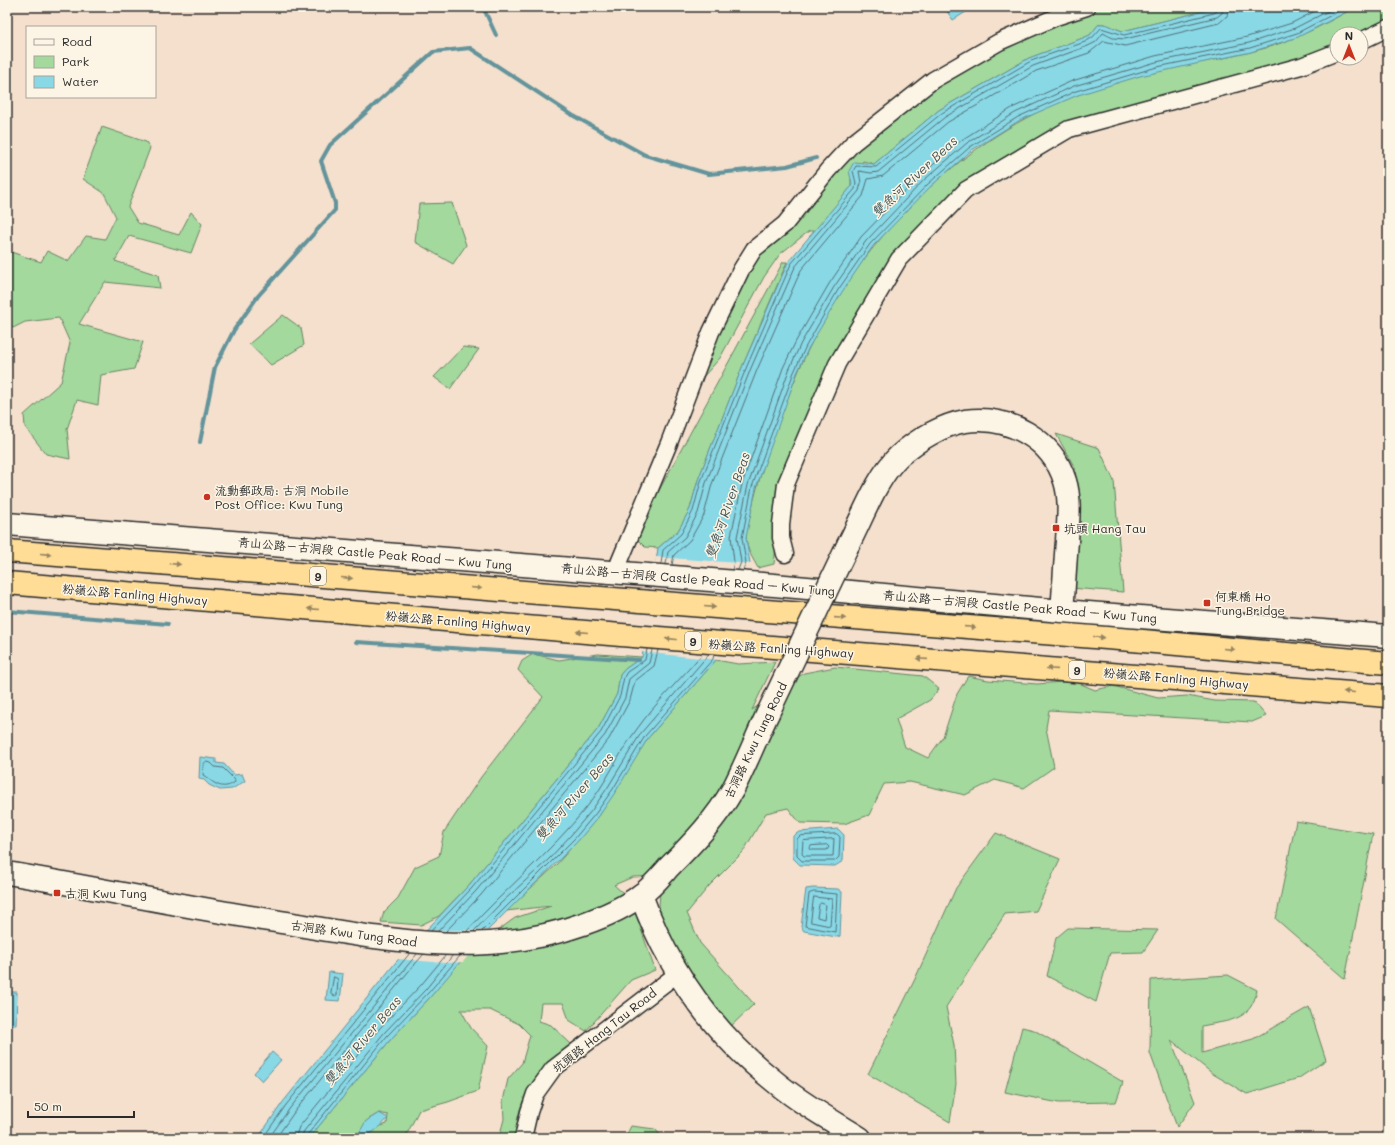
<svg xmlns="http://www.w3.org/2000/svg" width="1395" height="1145" font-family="Mali,'LXGW WenKai TC',sans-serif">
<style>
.green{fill:#a3d99c;stroke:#678264}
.water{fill:#89d8e6;stroke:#63939b}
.pier{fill:#f4e0cd}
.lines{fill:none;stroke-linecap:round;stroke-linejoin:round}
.shore{stroke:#517076;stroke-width:1}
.stream{stroke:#63939b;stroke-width:4}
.street-casing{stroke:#2b2b2b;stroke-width:19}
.secondary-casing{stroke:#2b2b2b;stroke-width:25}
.highway-casing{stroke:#2b2b2b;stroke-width:25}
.street{stroke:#fcf5e5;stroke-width:16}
.secondary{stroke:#fcf5e5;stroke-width:22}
.highway{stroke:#ffdd96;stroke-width:22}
.secondary-bridge-casing{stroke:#2b2b2b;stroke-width:25;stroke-linecap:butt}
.secondary-bridge{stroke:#fcf5e5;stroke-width:22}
.oneway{fill:#958460}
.poi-dot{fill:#c8321e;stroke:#fcf5e5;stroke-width:1.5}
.labels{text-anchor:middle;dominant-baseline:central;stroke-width:3;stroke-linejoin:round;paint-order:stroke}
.shield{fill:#fcf5e5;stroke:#6a6863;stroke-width:1}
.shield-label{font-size:11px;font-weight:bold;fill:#2b2b2b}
.poi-label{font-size:12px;fill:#2b2b2b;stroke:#fcf5e5;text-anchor:start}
.street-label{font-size:12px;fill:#2b2b2b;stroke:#fcf5e5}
.water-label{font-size:13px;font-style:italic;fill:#42565a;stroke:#fcf5e5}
</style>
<rect width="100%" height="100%" fill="#f4e0cd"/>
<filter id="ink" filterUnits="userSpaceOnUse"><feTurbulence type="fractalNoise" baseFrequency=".025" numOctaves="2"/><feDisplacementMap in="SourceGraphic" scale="8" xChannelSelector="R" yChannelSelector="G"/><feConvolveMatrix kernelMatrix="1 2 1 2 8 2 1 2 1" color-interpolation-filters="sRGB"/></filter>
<g filter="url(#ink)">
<g class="green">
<path d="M1100 7H1220L1123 31C1114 29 1108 23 1099 24L1090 35 1083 38 1029 58 939 110 874 164 863 161 851 179V187L815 231H809L780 254 764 277 720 358 695 386 736 293 758 255 787 232 833 175 873 135 913 102 991 50Z"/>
<path d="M1356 7H1388V19L1361 34H1337V46L1304 62 1063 125 964 185 887 263 819 389 783 481 774 564 758 568C753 559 747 550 746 539 746 530 749 521 751 512 758 481 768 451 779 421 788 397 797 373 808 350 861 240 964 135 1080 94 1106 85 1135 76 1162 70 1208 60 1256 55 1299 36 1318 28 1337 17 1356 7Z"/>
<polygon points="102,127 146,142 150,148 128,207 138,223 179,235 191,212 202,224 191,253 129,236 115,261 158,275 160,288 105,282 79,324 143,342 134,369 101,375 98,405 77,400 67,429 70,459 46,454 25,427 24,415 61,382 70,343 59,318 25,322 13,328 7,323 7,259 11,252 41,262 47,251 68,261 86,236 105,239 116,217 104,193 83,179"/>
<polygon points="452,203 466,245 453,264 415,242 419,204"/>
<polygon points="783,262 787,262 743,365 698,480 690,509 678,531 658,548 645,547 637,539 650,507"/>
<polygon points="283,315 301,328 304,345 271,365 249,344"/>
<polygon points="463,347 479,349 450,389 434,377"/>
<polygon points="1056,434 1099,448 1114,481 1123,592 1070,588 1079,508 1075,468"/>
<polygon points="533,654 559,660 598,654 642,657 625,669 620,675 617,694 598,729 469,885 439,916 421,925 381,922 384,912 398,898 415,867 439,856 444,832 481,777 543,697 518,670 522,661"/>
<path d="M716 660 738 664 775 662 752 710 804 673 835 667 923 676 939 689 930 700 896 719 905 747 928 758 943 737 957 694 968 676 988 680 1037 684 1074 681 1095 690 1113 686 1158 698 1187 696 1215 701 1254 702 1266 716 1252 722 1049 710 1046 728 1054 767 1024 788 995 780 965 795 910 782 884 784 869 815 844 824 800 823 788 808 766 813 743 852 709 886 687 913 700 943 754 1004 727 1030 665 937 659 907 661 876 633 877 614 885 631 900 655 970 631 980 586 1031 569 1020 563 1003H541L539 1021 551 1025 571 1044C537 1069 518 1095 515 1138H499L504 1119 503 1101 508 1079 522 1063 530 1035 519 1024 490 1010H461L471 1028 488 1046 478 1091 448 1102 419 1110 405 1138H366L378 1127 387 1124 388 1115 379 1113 369 1119 356 1138H309L391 1039 432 995 467 953 515 918 551 906 506 911 556 865 599 816 648 738Z"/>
<polygon points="1296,821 1373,834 1345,979 1276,919"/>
<polygon points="996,833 1060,859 1036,911 1005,914 946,1007 954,1045 956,1084 950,1122 868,1074 915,979 956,888"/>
<polygon points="1068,928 1158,930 1143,952 1110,953 1096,1002 1047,976 1056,938"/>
<path d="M1228 975 1257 990C1251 1022 1229 1020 1202 1026V1053L1253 1039 1309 1007 1326 1060 1299 1078 1247 1094 1213 1074 1171 1040 1195 1102 1177 1127 1150 1053 1151 980Z"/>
<polygon points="1022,1027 1034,1030 1123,1082 1116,1102 1059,1103 1005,1092"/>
<polygon points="631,1126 655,1129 663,1138 625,1138"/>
</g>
<g class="water">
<polygon points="944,7 974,7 953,20"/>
<path d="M1220 7H1356L1298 37 1251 52 1140 76 1078 95 1020 120 972 150 930 187 873 246 842 292 809 347 797 373 756 488 746 538 750 563 716 660 648 738 616 791 599 816 578 841 485 933 432 995 391 1039 309 1138H258L283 1102 396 962 469 885 598 729 617 694 620 675 625 669 642 657 658 548 678 531 690 509 698 480 743 365 788 262 851 187 852 183 849 171 854 162 874 164 939 110 1029 58 1083 38 1090 35 1099 24C1108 23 1114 29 1123 31Z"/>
<polygon points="200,757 216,759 216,763 224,764 234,775 242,774 245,781 232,789 220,790 209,785 204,780 199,779"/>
<polygon points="838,829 844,835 843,861 835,866 800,865 793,858 793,836 799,832"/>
<polygon points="813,888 838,889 842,892 840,936 836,937 804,931 801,927 806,889"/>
<polygon points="329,972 343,974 340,1001 326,1000"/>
<polygon points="7,992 17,992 16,1025 7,1024"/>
<polygon points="272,1052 281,1060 262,1081 254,1073"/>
<path d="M379 1113 388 1118C380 1128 368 1138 356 1138L366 1121Z"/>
</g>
<g class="pier">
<polygon points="656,557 752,564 719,660 641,652"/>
<polygon points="424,930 490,930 463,962 446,963 397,959"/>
</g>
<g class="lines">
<g class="shore">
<polyline points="661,564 663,550 681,534 693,511 701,481 747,366 791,264 855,189 856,183 853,171 856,166 876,167 942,113 1031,61 1085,42 1093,37 1101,28 1124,35 1214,13 1217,11 1218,7"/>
<polyline points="666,564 668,552 685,537 698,513 706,483 751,368 795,267 859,191 861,183 859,171 871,173 878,172 945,117 1033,66 1088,46 1096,42 1103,33 1113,38 1125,39 1217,17 1222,13 1223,7"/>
<polyline points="672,565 674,555 690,540 704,515 712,484 757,370 801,270 863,196 868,179 883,176 948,122 978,105 1036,71 1089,53 1104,41 1125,46 1219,23 1227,16 1229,7"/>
<polyline points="732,570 734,562 731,536 742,484 783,368 796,341 829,284 861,237 920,176 963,139 1012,108 1072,81 1155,56 1247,37 1292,23 1323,7"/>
<polyline points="738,570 741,562 737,537 748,485 789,370 801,343 834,287 866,241 924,180 967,143 1015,113 1074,86 1156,62 1249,43 1295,28 1336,7"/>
<polyline points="743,571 746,563 742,538 752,487 794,372 806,346 838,290 870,244 928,184 970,147 1018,117 1076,91 1157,67 1250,48 1297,33 1347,7"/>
<path d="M206 762 211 763 215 767 223 768 235 780V782C221 792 214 782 203 775L204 764Z"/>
<polygon points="837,834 840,837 839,857 835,861 802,861 797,856 797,839 800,836"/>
<polygon points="834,839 833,856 804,856 802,854 803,841"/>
<polygon points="827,845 829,847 827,850 811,850 810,848 811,846"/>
<polygon points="814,892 837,894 835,932 805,926 809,894"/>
<polygon points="814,897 832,899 830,926 811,922"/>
<polygon points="821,903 826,905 824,919 817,917 819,905"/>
<polyline points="431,931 472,888 601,732 620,696 624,677 627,672 645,660 647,649"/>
<polyline points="438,931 476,891 605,735 625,698 629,679 649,663 652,650"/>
<polyline points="446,931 481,895 609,739 630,700 635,681 654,666 658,650"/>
<polyline points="474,931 500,904 549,859 571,835 592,810 608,787 641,733 709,654"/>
<polyline points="482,931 575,838 596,813 613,789 645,736 713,659 714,654"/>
<path d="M466 932C505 889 550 853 586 808 606 784 618 754 637 729 656 702 681 679 702 654"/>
<polygon points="334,977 338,979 337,995 335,996 331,994"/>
<polyline points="263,1138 286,1105 410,953"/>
<polyline points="269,1138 290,1108 417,954"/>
<polyline points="276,1138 295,1111 408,972 424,954"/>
<polyline points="295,1138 299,1127 379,1029 421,985 446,955"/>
<polyline points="301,1138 304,1131 384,1033 426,989 453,955"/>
<polyline points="307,1138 308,1134 387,1036 429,992 460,956"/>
</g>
<g class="stream">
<polyline points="483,7 496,35"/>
<polyline points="200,442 215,367 234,330 258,296 335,210 335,203 321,161 330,145 433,52 470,48 572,115 645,155 709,174 787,166 816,158"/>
<polyline points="7,611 168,624"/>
<polyline points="356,642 639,660"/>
</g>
<g class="street-casing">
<g id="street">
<polyline points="1361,41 1388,28"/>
<polyline points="785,554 781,538 781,524 786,484 837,364 899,259 966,190 1069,129 1301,66 1337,52"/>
<polyline points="620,573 619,563 669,443 711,332 741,270 754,249 785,224 828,170 853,143 933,80 999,42 1056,17 1087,7"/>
<polyline points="523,1138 529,1112 535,1094 553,1069 677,974"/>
</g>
</g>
<g class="secondary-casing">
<g id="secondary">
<polyline points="7,524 774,585 1062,611 1388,636"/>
<path d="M848 545C863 517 876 478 899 456 917 440 942 425 965 421 1009 415 1052 439 1065 481 1071 500 1068 522 1067 541 1065 565 1064 588 1062 611"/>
<path d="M7 873C97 888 185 907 275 921 379 938 480 961 583 924 603 917 624 908 641 895 652 887 661 876 669 867 693 843 717 818 733 789 746 764 756 738 768 713"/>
<path d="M641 895C668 970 712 1032 774 1081 800 1103 831 1120 860 1138"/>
</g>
</g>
<g class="highway-casing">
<g id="highway">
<polyline points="7,551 1132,640 1388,663"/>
<polyline points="7,583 621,635 1388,696"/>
</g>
</g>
<use href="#street" class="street"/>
<use href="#secondary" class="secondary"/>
<use href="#highway" class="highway"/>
<g class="secondary-bridge-casing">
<polyline id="secondary-bridge" points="768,713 848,545"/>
</g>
<use href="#secondary-bridge" class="secondary-bridge"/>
</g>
<defs><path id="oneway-solid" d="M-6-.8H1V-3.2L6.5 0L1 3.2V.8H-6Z"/></defs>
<g class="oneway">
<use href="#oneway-solid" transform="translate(46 554) rotate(5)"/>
<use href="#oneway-solid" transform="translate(175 564) rotate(5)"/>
<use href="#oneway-solid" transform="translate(347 578) rotate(5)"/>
<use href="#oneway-solid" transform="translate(476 588) rotate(5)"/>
<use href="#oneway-solid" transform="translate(710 607) rotate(5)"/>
<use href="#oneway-solid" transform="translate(313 609) rotate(-175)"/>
<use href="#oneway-solid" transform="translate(840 618) rotate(4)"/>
<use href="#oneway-solid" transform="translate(970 627) rotate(4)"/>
<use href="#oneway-solid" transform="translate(582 632) rotate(-175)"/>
<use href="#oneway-solid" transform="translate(1099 637) rotate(4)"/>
<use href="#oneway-solid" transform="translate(671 639) rotate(-175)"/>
<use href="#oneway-solid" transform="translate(1229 649) rotate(5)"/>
<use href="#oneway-solid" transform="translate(922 659) rotate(-176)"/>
<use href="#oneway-solid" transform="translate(1052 669) rotate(-176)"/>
<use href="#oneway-solid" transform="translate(1349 692) rotate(-175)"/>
</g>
</g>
<g class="poi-dot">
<circle cx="207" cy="497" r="4"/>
<rect x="1052" y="524" width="8" height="8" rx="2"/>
<rect x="1203" y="599" width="8" height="8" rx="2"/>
<rect x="53" y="889" width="8" height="8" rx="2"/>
</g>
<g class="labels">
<g class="shield">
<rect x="310" y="567" width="16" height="18" rx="3"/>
<rect x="685" y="632" width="16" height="18" rx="3"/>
<rect x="1069" y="661" width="16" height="18" rx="3"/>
</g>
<g class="shield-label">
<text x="318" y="576">9</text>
<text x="693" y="641">9</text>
<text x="1077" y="670">9</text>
</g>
<g class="poi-label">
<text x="215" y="490">流動郵政局: 古洞 Mobile<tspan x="215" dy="14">Post Office: Kwu Tung</tspan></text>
<text x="1064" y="528">坑頭 Hang Tau</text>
<text x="1215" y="596">何東橋 Ho<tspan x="1215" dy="14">Tung Bridge</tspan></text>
<text x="65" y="893">古洞 Kwu Tung</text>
</g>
<g class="street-label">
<text transform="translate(375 553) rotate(5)">青山公路－古洞段 Castle Peak Road – Kwu Tung</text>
<text transform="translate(698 579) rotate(5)">青山公路－古洞段 Castle Peak Road – Kwu Tung</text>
<text transform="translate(135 594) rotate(5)">粉嶺公路 Fanling Highway</text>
<text transform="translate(1020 606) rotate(5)">青山公路－古洞段 Castle Peak Road – Kwu Tung</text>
<text transform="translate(458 621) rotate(5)">粉嶺公路 Fanling Highway</text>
<text transform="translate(781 648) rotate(4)">粉嶺公路 Fanling Highway</text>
<text transform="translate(1176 678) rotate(5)">粉嶺公路 Fanling Highway</text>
<text transform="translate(755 740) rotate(-64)">古洞路 Kwu Tung Road</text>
<text transform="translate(354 933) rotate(8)">古洞路 Kwu Tung Road</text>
<text transform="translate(604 1030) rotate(-38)">坑頭路 Hang Tau Road</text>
</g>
<g class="water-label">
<text transform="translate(914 176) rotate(-43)">雙魚河 River Beas</text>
<text transform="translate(727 505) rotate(-71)">雙魚河 River Beas</text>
<text transform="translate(574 796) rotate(-49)">雙魚河 River Beas</text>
<text transform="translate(362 1040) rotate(-50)">雙魚河 River Beas</text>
</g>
</g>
<rect width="1395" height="1145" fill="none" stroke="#fcf5e5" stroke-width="24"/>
<rect x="12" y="12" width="1371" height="1121" fill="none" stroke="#2b2b2b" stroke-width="1.5" filter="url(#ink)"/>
<rect x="26" y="26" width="130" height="72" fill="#fcf5e5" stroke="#a8a49b"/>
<rect x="34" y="39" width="20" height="6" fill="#fcf5e5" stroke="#a8a49b"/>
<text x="62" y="46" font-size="12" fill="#2b2b2b">Road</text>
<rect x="34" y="56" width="20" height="12" fill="#a3d99c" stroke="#a8a49b"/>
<text x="62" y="66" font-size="12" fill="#2b2b2b">Park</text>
<rect x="34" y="76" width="20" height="12" fill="#89d8e6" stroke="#a8a49b"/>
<text x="62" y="86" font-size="12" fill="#2b2b2b">Water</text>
<g transform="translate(1349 46)"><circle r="19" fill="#fcf5e5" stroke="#a8a49b"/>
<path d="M0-3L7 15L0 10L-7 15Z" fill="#c8321e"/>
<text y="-6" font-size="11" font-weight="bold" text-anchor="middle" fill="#2b2b2b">N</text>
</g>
<path d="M28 1111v6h106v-6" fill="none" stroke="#2b2b2b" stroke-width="2"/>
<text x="34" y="1111" font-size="12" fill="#2b2b2b" stroke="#fcf5e5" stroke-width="3" paint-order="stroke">50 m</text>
</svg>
